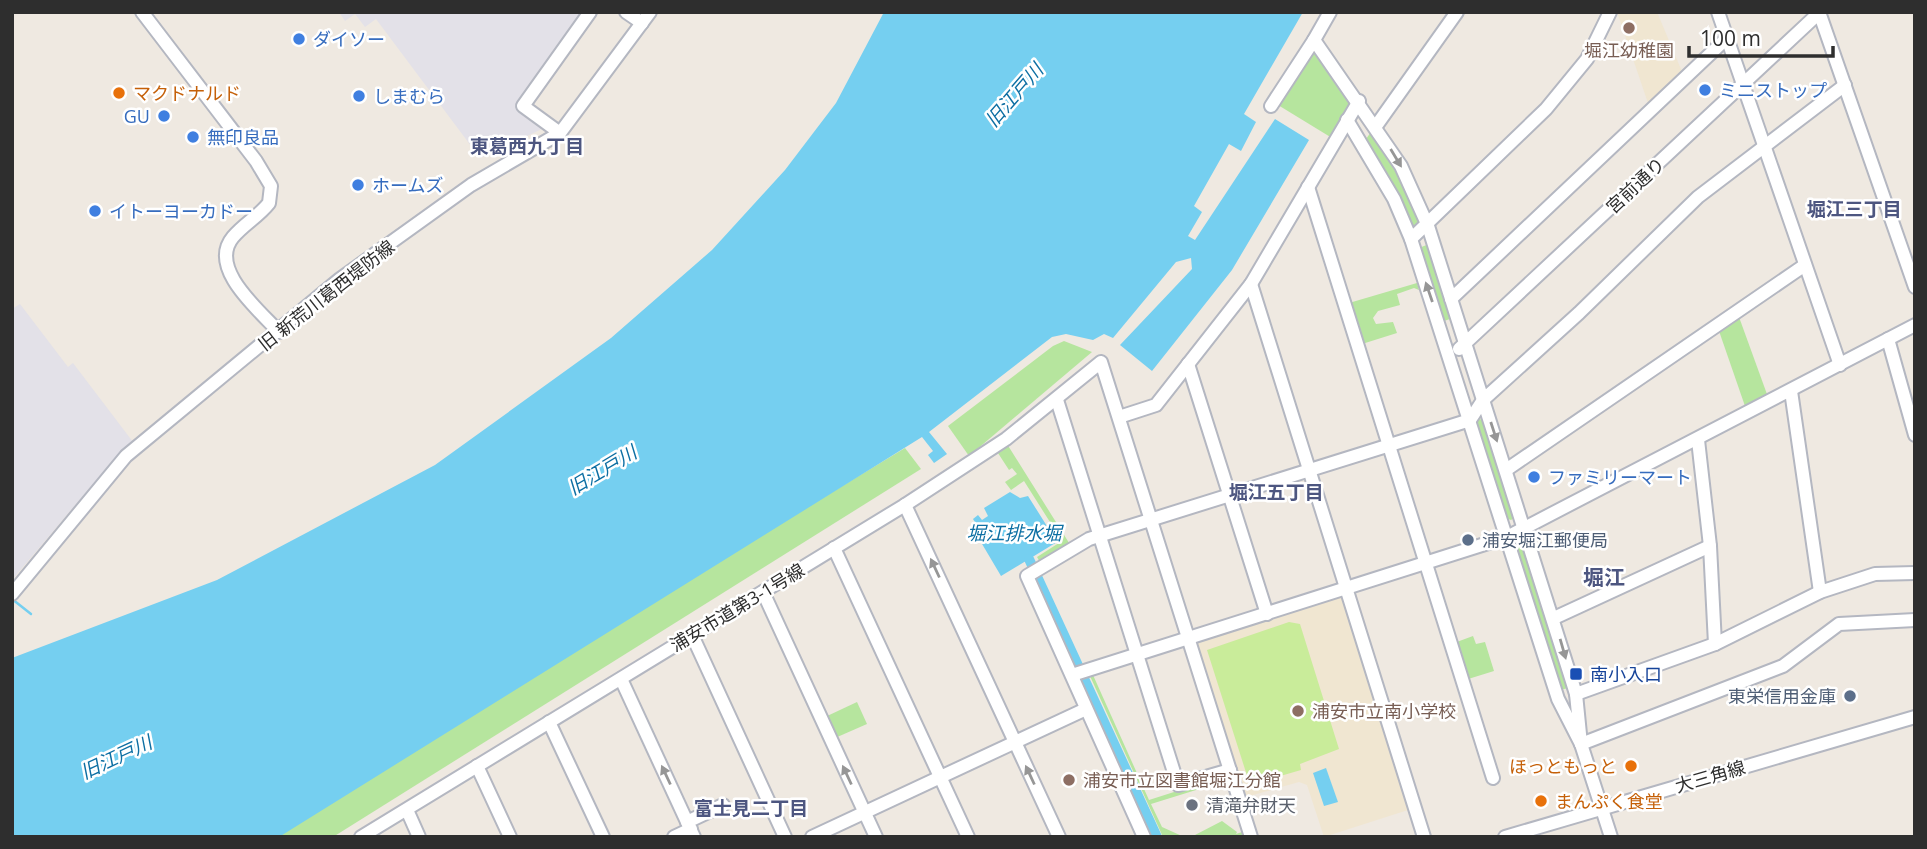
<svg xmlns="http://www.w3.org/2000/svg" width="1927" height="849" font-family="'Open Sans','Noto Sans JP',sans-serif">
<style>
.industrial{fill:#e3e1e8}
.education{fill:#f0e6d1}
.green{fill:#b6e59e}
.pitch{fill:#c9ec9a}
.water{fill:#75cff0}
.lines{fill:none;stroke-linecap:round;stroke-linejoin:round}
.stream{stroke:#75cff0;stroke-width:2.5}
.canal{stroke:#75cff0;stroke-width:10}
.minor-casing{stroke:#b4b7c1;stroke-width:16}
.minor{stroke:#fff;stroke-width:12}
.oneway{fill:#969696}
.education-dot{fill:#8d6e63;stroke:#fff;stroke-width:2.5}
.shop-dot{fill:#3f7fe0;stroke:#fff;stroke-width:2.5}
.food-dot{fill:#e8710a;stroke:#fff;stroke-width:2.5}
.service-dot{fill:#5c6f8a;stroke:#fff;stroke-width:2.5}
.transit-dot{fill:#1a4fb4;stroke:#fff;stroke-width:2.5}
.worship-dot{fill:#6b7280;stroke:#fff;stroke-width:2.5}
.labels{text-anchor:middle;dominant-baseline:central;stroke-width:5;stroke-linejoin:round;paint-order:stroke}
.shop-label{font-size:18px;fill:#366cbe;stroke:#fff;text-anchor:start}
.education-label{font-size:18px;fill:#785e54;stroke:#fff;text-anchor:start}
.food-label{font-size:18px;fill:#c56008;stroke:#fff;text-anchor:start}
.street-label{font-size:18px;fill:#2e2e2e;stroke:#fff}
.service-label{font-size:18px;fill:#4e5e75;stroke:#fff;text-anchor:start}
.transit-label{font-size:18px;fill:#164399;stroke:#fff;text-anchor:start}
.worship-label{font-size:18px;fill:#5b616d;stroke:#fff;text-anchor:start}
.water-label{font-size:19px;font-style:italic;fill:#0d6fa3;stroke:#fff}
.neighbourhood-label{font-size:19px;font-weight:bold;fill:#4d5680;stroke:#fff}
.quarter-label{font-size:21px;font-weight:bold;fill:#4d5680;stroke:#fff}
</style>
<rect width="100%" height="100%" fill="#efe9e1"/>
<g class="industrial">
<polygon points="339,12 584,12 515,107 544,128 480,158 376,19 365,27 355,14 345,21"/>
<polygon points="20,304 68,367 73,363 133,442 115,458 12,580 12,309"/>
</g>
<g class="education">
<polygon points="1617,12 1657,12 1683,74 1649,106"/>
<polygon points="1338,596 1342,598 1408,810 1324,837 1307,785 1299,782 1246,797 1197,641"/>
</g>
<g class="green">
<polygon points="1313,49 1352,103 1332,138 1278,105"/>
<polygon points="1371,132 1376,135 1422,222 1415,229 1366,139"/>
<polygon points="1429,244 1453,318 1444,321 1419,248"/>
<polygon points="1417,283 1419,290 1414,288 1397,294 1400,305 1378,311 1373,318 1376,324 1393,322 1397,333 1362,344 1349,303"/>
<polygon points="1739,317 1768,397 1746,409 1719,331"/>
<polygon points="1064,341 1092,352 969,456 948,426 1053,346"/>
<polygon points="1479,419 1483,420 1514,518 1511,520 1505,518 1476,424"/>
<polygon points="1007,444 1071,546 1041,564 1037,557 1062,541 1024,481 1011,490 1005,482 1017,474 1012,468 1009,470 996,450"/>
<polygon points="905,448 921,469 333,837 262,837"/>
<polygon points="1519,544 1525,547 1569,688 1559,690 1515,551"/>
<polygon points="1473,636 1476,644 1485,642 1494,671 1465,680 1454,643"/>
<polygon points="1093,675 1149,800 1224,776 1225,781 1151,804 1162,827 1182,836 1195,835 1222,821 1237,832 1236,834 1242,832 1243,837 1163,837 1090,676"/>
<polygon points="857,702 867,724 835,738 825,717"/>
</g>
<polygon class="pitch" points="1289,622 1300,624 1339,749 1300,764 1301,770 1250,785 1207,650"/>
<g class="water">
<polygon points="884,12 1303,12 1244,114 1256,122 1241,151 1229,144 1194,206 1202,212 1188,236 1195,240 1275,119 1309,140 1232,270 1152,371 1120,345 1192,269 1191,258 1176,262 1113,338 1104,334 1093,340 1066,334 1052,337 929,432 947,454 934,463 928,455 933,451 922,437 279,837 12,837 12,658 217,580 435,465 611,338 712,250 785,170 836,103"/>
<polygon points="1010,492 1020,498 1028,496 1057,542 1001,576 972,527 976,524 973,519 978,515 982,520 988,516 984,508"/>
<polygon points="1326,768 1338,802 1324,806 1313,773"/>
</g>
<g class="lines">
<polyline class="stream" points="12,599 31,614"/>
<polyline class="canal" points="1029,559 1157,837"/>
<g class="minor-casing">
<g id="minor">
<path d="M142 12 256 161 271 186 269 203C259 216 244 224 233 237 207 268 260 311 279 332"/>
<polyline points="626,12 642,23"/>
<polyline points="1330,12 1314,40 1401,166 1428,226 1576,694 1581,744"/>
<polyline points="1718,12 1840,365"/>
<polyline points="1819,12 1915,287"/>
<polyline points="1271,106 1314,40"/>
<polyline points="1347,120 1394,199 1411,239 1558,699 1581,744 1611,837"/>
<polyline points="1376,126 1457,12"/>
<polyline points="560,133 523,106 590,12"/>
<polyline points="1308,187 1493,778"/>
<polyline points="1411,239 1546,109 1587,59 1610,12"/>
<polyline points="1251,284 1424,837"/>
<polyline points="1451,299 1727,38"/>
<polyline points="1888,339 1915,435"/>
<polyline points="1459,349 1820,12"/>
<polyline points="1188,364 1267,614"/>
<polyline points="1791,391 1820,592"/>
<polyline points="1057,400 1178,785 1230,770"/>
<polyline points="1119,417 1156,405 1251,284 1359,101"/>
<polyline points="1698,440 1710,546 1715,644"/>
<polyline points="1506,470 1805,265"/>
<polyline points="905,505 1059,837"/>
<polyline points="834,548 968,837"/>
<polyline points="763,592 876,837"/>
<polyline points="12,594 126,456 340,279 471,185 560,133 650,12"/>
<polyline points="1554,618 1710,546"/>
<polyline points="692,635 785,837"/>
<polyline points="1072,675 1507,537 1915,325"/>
<polyline points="621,679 694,837"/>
<polyline points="1576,694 1715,644 1820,592 1875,574 1915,573"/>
<polyline points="549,722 603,837"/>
<polyline points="1581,744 1783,666 1839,624 1915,620"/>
<polyline points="477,766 510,837"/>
<polyline points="407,810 419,837"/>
<polyline points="687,822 723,805"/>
<polyline points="361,837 905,505 1006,439 1101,362 1251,837"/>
<polyline points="674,837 691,829"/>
<polyline points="812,837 1086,709"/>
<polyline points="1144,837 1027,576 1089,539 1470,420 1483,400 1579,313 1698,197 1845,85"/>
<polyline points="1505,837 1915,717"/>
</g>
</g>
<use href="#minor" class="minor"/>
</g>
<defs><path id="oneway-solid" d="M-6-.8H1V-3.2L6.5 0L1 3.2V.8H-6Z" transform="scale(1.75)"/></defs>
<g class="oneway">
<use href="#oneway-solid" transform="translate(1396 158) rotate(59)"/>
<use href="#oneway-solid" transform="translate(1429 292) rotate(-109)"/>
<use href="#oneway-solid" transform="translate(1494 432) rotate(72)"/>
<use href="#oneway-solid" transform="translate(935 568) rotate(-115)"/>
<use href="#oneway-solid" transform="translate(1563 649) rotate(74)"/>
<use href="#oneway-solid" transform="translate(666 775) rotate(-115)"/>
<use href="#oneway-solid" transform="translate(847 775) rotate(-115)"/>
<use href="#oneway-solid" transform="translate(1030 775) rotate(-115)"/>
</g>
<g class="education-dot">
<circle cx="1629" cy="28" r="7"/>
<circle cx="1298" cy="711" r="7"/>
<circle cx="1069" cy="780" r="7"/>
</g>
<g class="shop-dot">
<circle cx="299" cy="39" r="7"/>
<circle cx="1705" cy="90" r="7"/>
<circle cx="359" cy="96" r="7"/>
<circle cx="164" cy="116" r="7"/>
<circle cx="193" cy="137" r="7"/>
<circle cx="358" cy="185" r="7"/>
<circle cx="95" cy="211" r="7"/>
<circle cx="1534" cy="477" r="7"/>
</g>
<g class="food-dot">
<circle cx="119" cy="93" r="7"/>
<circle cx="1631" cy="766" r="7"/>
<circle cx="1541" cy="801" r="7"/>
</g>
<g class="service-dot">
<circle cx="1468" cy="540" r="7"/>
<circle cx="1850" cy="696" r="7"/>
</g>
<rect class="transit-dot" x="1569" y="667" width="14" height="14" rx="3.5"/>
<circle class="worship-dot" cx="1192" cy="805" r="7"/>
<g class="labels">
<g class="shop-label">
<text x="313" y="39">ダイソー</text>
<text x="1719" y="90">ミニストップ</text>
<text x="373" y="96">しまむら</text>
<text x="150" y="116" text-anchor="end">GU</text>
<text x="207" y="137">無印良品</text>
<text x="372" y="185">ホームズ</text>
<text x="109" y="211">イトーヨーカドー</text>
<text x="1548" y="477">ファミリーマート</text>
</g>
<g class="education-label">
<text x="1629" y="50" text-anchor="middle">堀江幼稚園</text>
<text x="1312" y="711">浦安市立南小学校</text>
<text x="1083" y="780">浦安市立図書館堀江分館</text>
</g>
<g class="food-label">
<text x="133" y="93">マクドナルド</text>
<text x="1617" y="766" text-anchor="end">ほっともっと</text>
<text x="1555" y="801">まんぷく食堂</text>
</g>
<g class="street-label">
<text transform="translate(1635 185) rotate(-43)">宮前通り</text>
<text transform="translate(326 295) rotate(-38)">旧 新荒川葛西堤防線</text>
<text transform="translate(737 607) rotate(-31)">浦安市道第3-1号線</text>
<text transform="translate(1710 776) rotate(-16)">大三角線</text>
</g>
<g class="service-label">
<text x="1482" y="540">浦安堀江郵便局</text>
<text x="1836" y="696" text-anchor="end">東栄信用金庫</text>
</g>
<g class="transit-label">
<text x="1590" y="674">南小入口</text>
</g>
<g class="worship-label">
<text x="1206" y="805">清滝弁財天</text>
</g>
<g class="water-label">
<text transform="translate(1014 95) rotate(-49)">旧江戸川</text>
<text transform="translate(602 470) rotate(-31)">旧江戸川</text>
<text x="1014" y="533">堀江排水堀</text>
<text transform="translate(116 757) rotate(-25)">旧江戸川</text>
</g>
<g class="neighbourhood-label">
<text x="527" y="146">東葛西九丁目</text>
<text x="1854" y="209">堀江三丁目</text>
<text x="1276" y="492">堀江五丁目</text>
<text x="751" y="808">富士見二丁目</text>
</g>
<g class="quarter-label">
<text x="1604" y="577">堀江</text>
</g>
</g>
<rect width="1927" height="849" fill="none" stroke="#2e2e2e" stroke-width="28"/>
<path d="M1689 46v10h144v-10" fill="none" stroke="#2e2e2e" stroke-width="3.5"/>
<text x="1700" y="46" font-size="21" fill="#2e2e2e" stroke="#ffffff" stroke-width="5" paint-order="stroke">100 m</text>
</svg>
